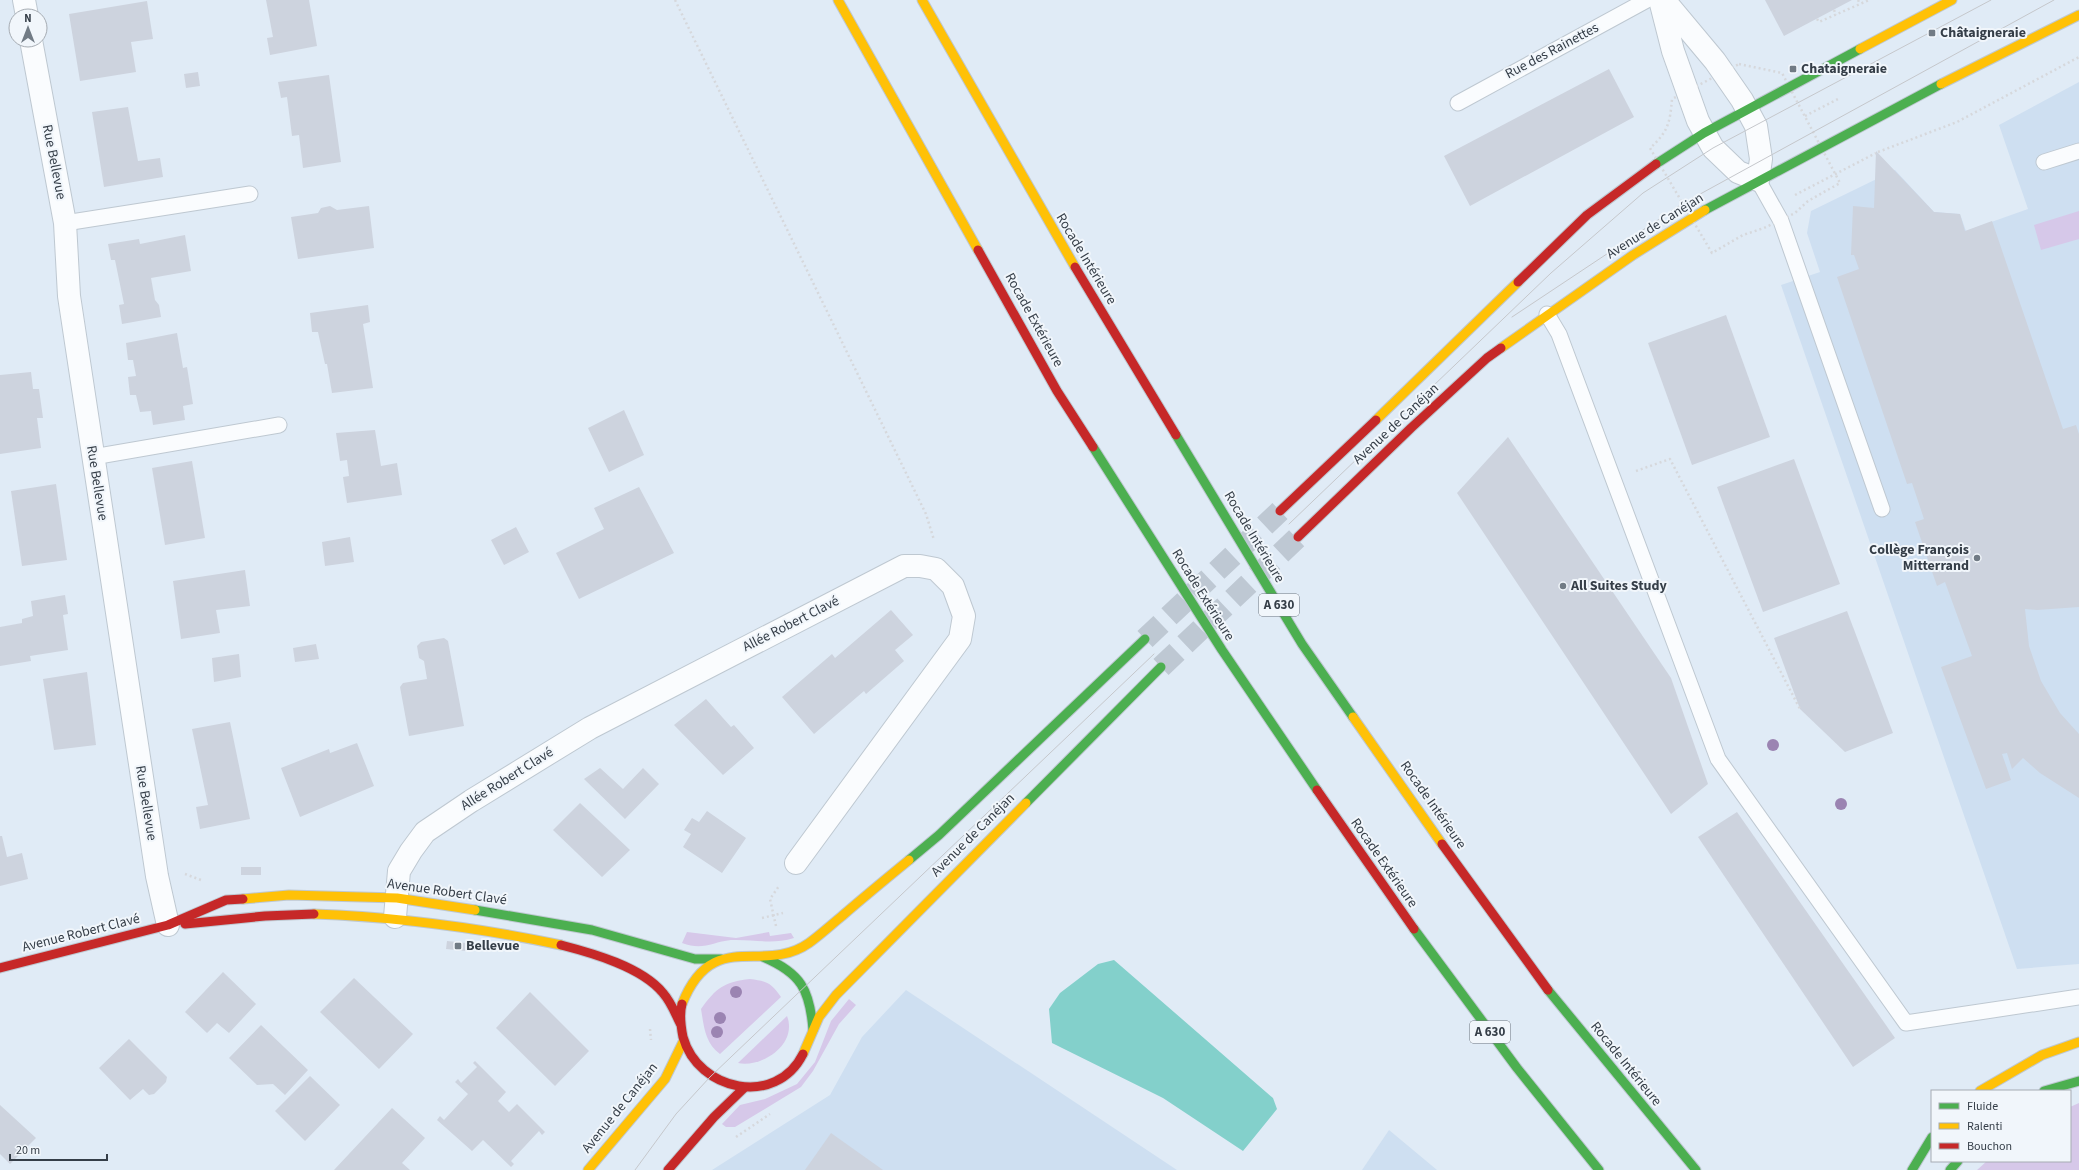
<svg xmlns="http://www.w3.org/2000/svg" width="2079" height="1170" font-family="'Source Sans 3',sans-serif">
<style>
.built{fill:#cedff1}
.green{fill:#d6c8e9}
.water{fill:#83d0cb}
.building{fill:#cdd3de}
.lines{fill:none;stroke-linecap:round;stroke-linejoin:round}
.secondary-tunnel{stroke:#bec8d3;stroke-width:22;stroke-dasharray:22 11;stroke-linecap:butt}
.lane-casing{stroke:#bec8d1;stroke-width:17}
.street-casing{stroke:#bec8d1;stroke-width:24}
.fast-casing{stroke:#bec8d1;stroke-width:11}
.slow-casing{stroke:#bec8d1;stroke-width:11}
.jam-casing{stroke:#bec8d1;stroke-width:11}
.path{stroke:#d6d8dc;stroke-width:2.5;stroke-dasharray:2 3;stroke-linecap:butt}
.lane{stroke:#fafcfe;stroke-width:15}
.street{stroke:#fafcfe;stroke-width:22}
.fast{stroke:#4caf50;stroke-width:9}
.slow{stroke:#ffc107;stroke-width:9}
.jam{stroke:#c62828;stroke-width:9}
.tram{stroke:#c5c7cb;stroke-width:1}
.tree{fill:#9b84b2}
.poi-dot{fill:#717b85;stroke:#f1f6fb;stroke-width:1.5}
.labels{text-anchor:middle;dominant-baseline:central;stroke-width:4;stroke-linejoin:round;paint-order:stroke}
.shield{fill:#f1f6fb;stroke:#6d757e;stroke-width:1}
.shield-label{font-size:13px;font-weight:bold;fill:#353e48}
.poi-label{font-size:14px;font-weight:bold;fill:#353e48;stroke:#f1f6fb;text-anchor:start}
.street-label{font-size:14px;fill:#353e48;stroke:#f1f6fb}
</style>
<rect width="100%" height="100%" fill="#e0ebf6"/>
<g class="built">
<polygon points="2079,82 2079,964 2017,969 1781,285 1820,272 1807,233 1811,211 1895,170 1934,212 1960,214 1966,231 2028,209 1999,125"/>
<polygon points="906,990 1177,1170 712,1170 830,1095 862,1037"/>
<polygon points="1389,1130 1437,1170 1362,1170"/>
</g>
<g class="green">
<polygon points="2079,211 2079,239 2041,250 2034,225"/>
<path d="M687 932 736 938 769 932 770 936 791 933 794 938C771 945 754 939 731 940 712 942 703 951 682 943Z"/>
<path d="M750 979C767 981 771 983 781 997L720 1054C705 1043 704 1027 701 1009 716 988 724 982 750 979Z"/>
<polygon points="849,999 856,1005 839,1024 813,1071 801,1087 735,1127 726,1127 722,1124 740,1105 765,1099 797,1084 815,1062 831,1021"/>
<path d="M787 1016C798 1044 762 1068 738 1063Z"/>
<polygon points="2079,1103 2079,1170 1977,1170 1987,1161 2070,1161 2070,1107"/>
</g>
<polygon class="water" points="1114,960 1273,1098 1277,1109 1243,1151 1163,1098 1052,1043 1049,1009 1060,993 1098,964"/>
<g class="building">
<polygon points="266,0 309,0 317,46 270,55 267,38 273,37"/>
<polygon points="1765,0 1852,0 1784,36"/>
<polygon points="147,1 153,39 131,42 136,72 80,81 69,14"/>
<polygon points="1609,69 1634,117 1470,206 1444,156"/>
<polygon points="198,72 200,86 186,88 184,74"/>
<polygon points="329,75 341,162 303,168 299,135 292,136 287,97 281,98 278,82"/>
<polygon points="128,107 138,161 160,158 163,177 104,187 92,112"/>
<polygon points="1876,151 1934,212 1960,214 1965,231 1992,221 2063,429 2076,425 2079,434 2079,607 2037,610 2025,609 2029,646 2041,681 2060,713 2079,734 2079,798 2040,773 2023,758 2012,769 2007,753 2002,754 2011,780 1986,789 1941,667 1972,656 1945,582 1937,586 1915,522 1924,519 1912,483 1907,484 1837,277 1859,269 1854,255 1851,255 1853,206 1874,208"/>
<polygon points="330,206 337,210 369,206 374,248 298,259 291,217 318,213 321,208"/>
<polygon points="185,235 191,271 151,278 155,300 159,305 161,317 122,324 119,305 124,304 115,260 111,260 108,244 139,239 140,244"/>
<polygon points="368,305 370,322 363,324 373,388 332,393 327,364 325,364 318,332 312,332 310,313"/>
<polygon points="1726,315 1770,437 1692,465 1648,343"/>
<polygon points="177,333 183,368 187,367 193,404 183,406 185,420 153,425 151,411 140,412 136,395 130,395 128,377 136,376 133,360 128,360 126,343"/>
<polygon points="31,372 33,389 39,389 43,418 37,418 41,448 0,454 0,375"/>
<polygon points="624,410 644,455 609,472 588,428"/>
<polygon points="375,430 381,466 397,463 402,495 347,503 343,477 349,476 347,460 340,461 336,433"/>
<polygon points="1508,437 1671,678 1708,784 1671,814 1457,493"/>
<polygon points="1794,459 1840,584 1763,612 1717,487"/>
<polygon points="192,461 205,538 165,545 152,468"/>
<polygon points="56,484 67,560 22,566 11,491"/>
<polygon points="639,487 674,553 579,599 556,553 604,529 594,508"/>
<polygon points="516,527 529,552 504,565 491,540"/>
<polygon points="350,537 354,562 325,566 322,542"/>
<polygon points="245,570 250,606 216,610 220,633 181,639 173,581"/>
<polygon points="65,595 68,614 63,615 68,650 30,656 31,661 0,666 0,627 22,623 22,619 33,616 31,601"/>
<polygon points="891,610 913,635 895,650 904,661 866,694 864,691 814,734 782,697 832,654 835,658"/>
<polygon points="1847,611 1893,733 1845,752 1800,709 1774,638"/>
<polygon points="444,638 448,641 464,726 409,736 400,687 403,683 427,679 424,661 419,658 417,646 421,642"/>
<polygon points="316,644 319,659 295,662 293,648"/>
<polygon points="239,654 241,677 214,682 212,658"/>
<polygon points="87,672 96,745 54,750 43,679"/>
<polygon points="706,699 731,727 734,725 754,748 723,775 674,725"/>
<polygon points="230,722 250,819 200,829 196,807 208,805 192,729"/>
<polygon points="357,743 374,786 300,817 281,768 329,749 330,753"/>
<polygon points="600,768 623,789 643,768 659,784 625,819 584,779"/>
<polygon points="580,803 630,850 602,877 553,830"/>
<polygon points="707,811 746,838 722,873 683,847 691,834 684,830 692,818 699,822"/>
<polygon points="1737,812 1895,1038 1853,1067 1698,837"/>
<polygon points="0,836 2,836 7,857 22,853 28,879 0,886"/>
<rect x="241" y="867" width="20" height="8"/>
<polygon points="447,941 467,943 466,951 446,949"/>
<polygon points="223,972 256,1004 229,1033 217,1023 207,1033 185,1012"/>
<polygon points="354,978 413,1034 379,1069 320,1012"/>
<polygon points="530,992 589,1051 555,1086 496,1028"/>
<polygon points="261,1025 308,1070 285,1095 273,1084 257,1085 229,1058"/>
<polygon points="129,1039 167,1077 166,1082 154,1094 149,1095 143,1089 130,1100 99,1068"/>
<polygon points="475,1061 506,1092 498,1101 509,1112 517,1104 545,1132 542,1135 539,1131 511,1161 514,1164 511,1167 483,1140 472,1151 437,1120 440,1116 444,1120 468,1094 455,1082 458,1079 461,1083 477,1067 473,1063"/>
<polygon points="310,1076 340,1105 305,1141 275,1111"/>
<polygon points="0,1105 36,1138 10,1164 0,1154"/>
<polygon points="392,1108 425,1138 402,1163 410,1170 334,1170"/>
<polygon points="831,1133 883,1170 805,1170"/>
</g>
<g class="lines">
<g class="secondary-tunnel">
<polyline points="1145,639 1280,511"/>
<polyline points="1161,667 1298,537"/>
</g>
<g class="lane-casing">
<g id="lane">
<polyline points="1458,103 1647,0"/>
<polyline points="2044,162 2079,151"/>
<polyline points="1758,180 1781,221 1882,509"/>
<polyline points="65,223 250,194"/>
<polyline points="1547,314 1559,334 1718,759 1906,1023 2079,997"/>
<polyline points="93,457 279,425"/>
</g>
</g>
<g class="street-casing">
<g id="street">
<polyline points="24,0 27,16"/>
<polyline points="1660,0 1673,51 1698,121 1713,148 1738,172 1758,180 1761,159 1756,126 1742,100 1715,61 1664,0"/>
<polyline points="31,40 65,223 69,296 157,876 168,925"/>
<polyline points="395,917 399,871 411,851 425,832 471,801 590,728 904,566 920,566 936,569 953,586 964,616 960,639 796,863"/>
</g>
</g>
<g class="fast-casing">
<g id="fast">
<polyline points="1656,164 1704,133 1860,49"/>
<polyline points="1705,210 1941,84"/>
<polyline points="1176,435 1302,644 1353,717"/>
<polyline points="1093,447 1222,650 1317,790"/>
<polyline points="1026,803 1161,667"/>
<polyline points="909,860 939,835 1145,639"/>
<polyline points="475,910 592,930 695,959 721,959"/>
<polyline points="1414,929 1517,1068 1599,1170"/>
<path d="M763 957C801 973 810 990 813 1030"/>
<polyline points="1548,990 1696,1170"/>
<polyline points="2044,1091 2079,1081"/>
<polyline points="1912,1170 1932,1137"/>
<polyline points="1950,1170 1958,1161"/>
</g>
</g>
<g class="slow-casing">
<g id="slow">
<polyline points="838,0 978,250"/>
<polyline points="922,0 1075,267"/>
<polyline points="1860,49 1952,0"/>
<polyline points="1941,84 2079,15"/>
<polyline points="1501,348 1633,255 1705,210"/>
<polyline points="1376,420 1518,282"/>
<polyline points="1353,717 1442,844"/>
<polyline points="243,899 289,895 397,898 475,910"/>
<path d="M314 914C397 917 480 928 561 945"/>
<path d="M682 1004C713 926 762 976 809 943 820 935 831 925 842 916 864 897 887 878 909 860"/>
<polyline points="803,1054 819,1017 836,995 1026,803"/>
<polyline points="1980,1091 2042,1055 2079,1042"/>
<polyline points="588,1170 665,1079 683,1042"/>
</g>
</g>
<g class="jam-casing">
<g id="jam">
<polyline points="978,250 1057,391 1093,447"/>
<polyline points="1075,267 1176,435"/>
<polyline points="1518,282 1587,215 1656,164"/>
<polyline points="1280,511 1376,420"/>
<polyline points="1298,537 1411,428 1487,358 1501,348"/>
<polyline points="1317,790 1414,929"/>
<polyline points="1442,844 1548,990"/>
<polyline points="185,924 265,916 314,914"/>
<path d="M561 945C592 953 642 967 663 993 671 1002 675 1013 680 1023"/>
<polyline points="0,968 168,925 226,900 243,899"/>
<path d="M682 1004C679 1015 681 1027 683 1037 698 1091 776 1108 803 1054"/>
<polyline points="668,1170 714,1117 744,1088"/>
</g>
</g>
<g class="path">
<polyline points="675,0 926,514 934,540"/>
<polyline points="1858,0 1860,4"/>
<polyline points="1834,10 1836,15"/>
<polyline points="1817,19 1819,22 1869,0"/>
<path d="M1739 64 1782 73 1840 183 1808 201 1795 213 1764 228 1743 235 1712 253 1650 148C1668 132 1670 123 1672 99Z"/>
<polyline points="1805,116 1838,99"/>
<polyline points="1878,152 1957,122 2079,57"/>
<polyline points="1795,195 1876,153"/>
<polyline points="1636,471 1670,459 1800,709"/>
<polyline points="185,874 201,880"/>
<polyline points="762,918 783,913"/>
<polyline points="776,926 770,899 779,886"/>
<polyline points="650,1029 651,1040"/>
<polyline points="736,1137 770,1114"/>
</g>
<use href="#lane" class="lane"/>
<use href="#street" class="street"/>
<use href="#fast" class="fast"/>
<use href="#slow" class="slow"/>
<use href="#jam" class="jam"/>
<g class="tram">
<polyline points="1512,317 1682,204 2054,0"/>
<polyline points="1289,524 1551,273 1643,193 1713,148 1991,0"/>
<polyline points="635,1170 676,1114 710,1077 1154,654"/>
</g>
</g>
<g class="tree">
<circle cx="1773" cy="745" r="6"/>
<circle cx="1841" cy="804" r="6"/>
<circle cx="736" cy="992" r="6"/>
<circle cx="720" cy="1018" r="6"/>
<circle cx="717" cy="1032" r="6"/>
</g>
<g class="poi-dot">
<rect x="1928" y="29" width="8" height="8" rx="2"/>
<rect x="1789" y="65" width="8" height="8" rx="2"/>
<circle cx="1977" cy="558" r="4"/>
<circle cx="1563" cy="586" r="4"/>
<rect x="454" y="942" width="8" height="8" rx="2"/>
</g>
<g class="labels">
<g class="shield">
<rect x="1259" y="594" width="40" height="22" rx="3"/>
<rect x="1470" y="1021" width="40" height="22" rx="3"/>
</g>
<g class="shield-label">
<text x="1279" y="605">A 630</text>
<text x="1490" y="1032">A 630</text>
</g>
<g class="poi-label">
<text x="1940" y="33">Châtaigneraie</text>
<text x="1801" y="69">Chataigneraie</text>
<text x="1969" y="550" text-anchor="end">Collège François<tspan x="1969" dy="16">Mitterrand</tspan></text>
<text x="1571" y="586">All Suites Study</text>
<text x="466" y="946">Bellevue</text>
</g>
<g class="street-label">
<text transform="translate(1552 51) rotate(-28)">Rue des Rainettes</text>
<text transform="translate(54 162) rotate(79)">Rue Bellevue</text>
<text transform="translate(1655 226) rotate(-32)">Avenue de Canéjan</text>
<text transform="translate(1086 259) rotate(59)">Rocade Intérieure</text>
<text transform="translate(1034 320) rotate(61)">Rocade Extérieure</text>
<text transform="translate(1396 424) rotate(-43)">Avenue de Canéjan</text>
<text transform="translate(97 483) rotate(81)">Rue Bellevue</text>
<text transform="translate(1254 537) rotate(59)">Rocade Intérieure</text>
<text transform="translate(1203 595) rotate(58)">Rocade Extérieure</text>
<text transform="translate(791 624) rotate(-27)">Allée Robert Clavé</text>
<text transform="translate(507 779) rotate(-32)">Allée Robert Clavé</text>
<text transform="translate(146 803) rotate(81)">Rue Bellevue</text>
<text transform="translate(1433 805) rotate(55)">Rocade Intérieure</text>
<text transform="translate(973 835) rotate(-45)">Avenue de Canéjan</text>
<text transform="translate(1384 863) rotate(55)">Rocade Extérieure</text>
<text transform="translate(447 892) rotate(8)">Avenue Robert Clavé</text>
<text transform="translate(81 933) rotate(-14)">Avenue Robert Clavé</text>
<text transform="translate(1626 1064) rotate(51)">Rocade Intérieure</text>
<text transform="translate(620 1108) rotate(-51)">Avenue de Canéjan</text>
</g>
</g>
<rect x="1931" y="1090" width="140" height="72" fill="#f1f6fb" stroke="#a6acb3"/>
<rect x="1939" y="1103" width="20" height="6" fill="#4caf50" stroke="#a6acb3"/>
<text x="1967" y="1110" font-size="12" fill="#353e48">Fluide</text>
<rect x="1939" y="1123" width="20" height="6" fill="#ffc107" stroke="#a6acb3"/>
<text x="1967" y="1130" font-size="12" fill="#353e48">Ralenti</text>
<rect x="1939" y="1143" width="20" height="6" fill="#c62828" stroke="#a6acb3"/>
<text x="1967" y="1150" font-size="12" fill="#353e48">Bouchon</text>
<g transform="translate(28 28)"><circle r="19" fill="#f1f6fb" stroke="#a6acb3"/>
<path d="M0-3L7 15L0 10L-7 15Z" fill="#717b85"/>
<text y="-6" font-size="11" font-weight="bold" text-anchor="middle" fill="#353e48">N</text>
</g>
<path d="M10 1154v6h97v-6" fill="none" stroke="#353e48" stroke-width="2"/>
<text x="16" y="1154" font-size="12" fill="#353e48" stroke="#f1f6fb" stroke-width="3" paint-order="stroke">20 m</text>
</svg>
